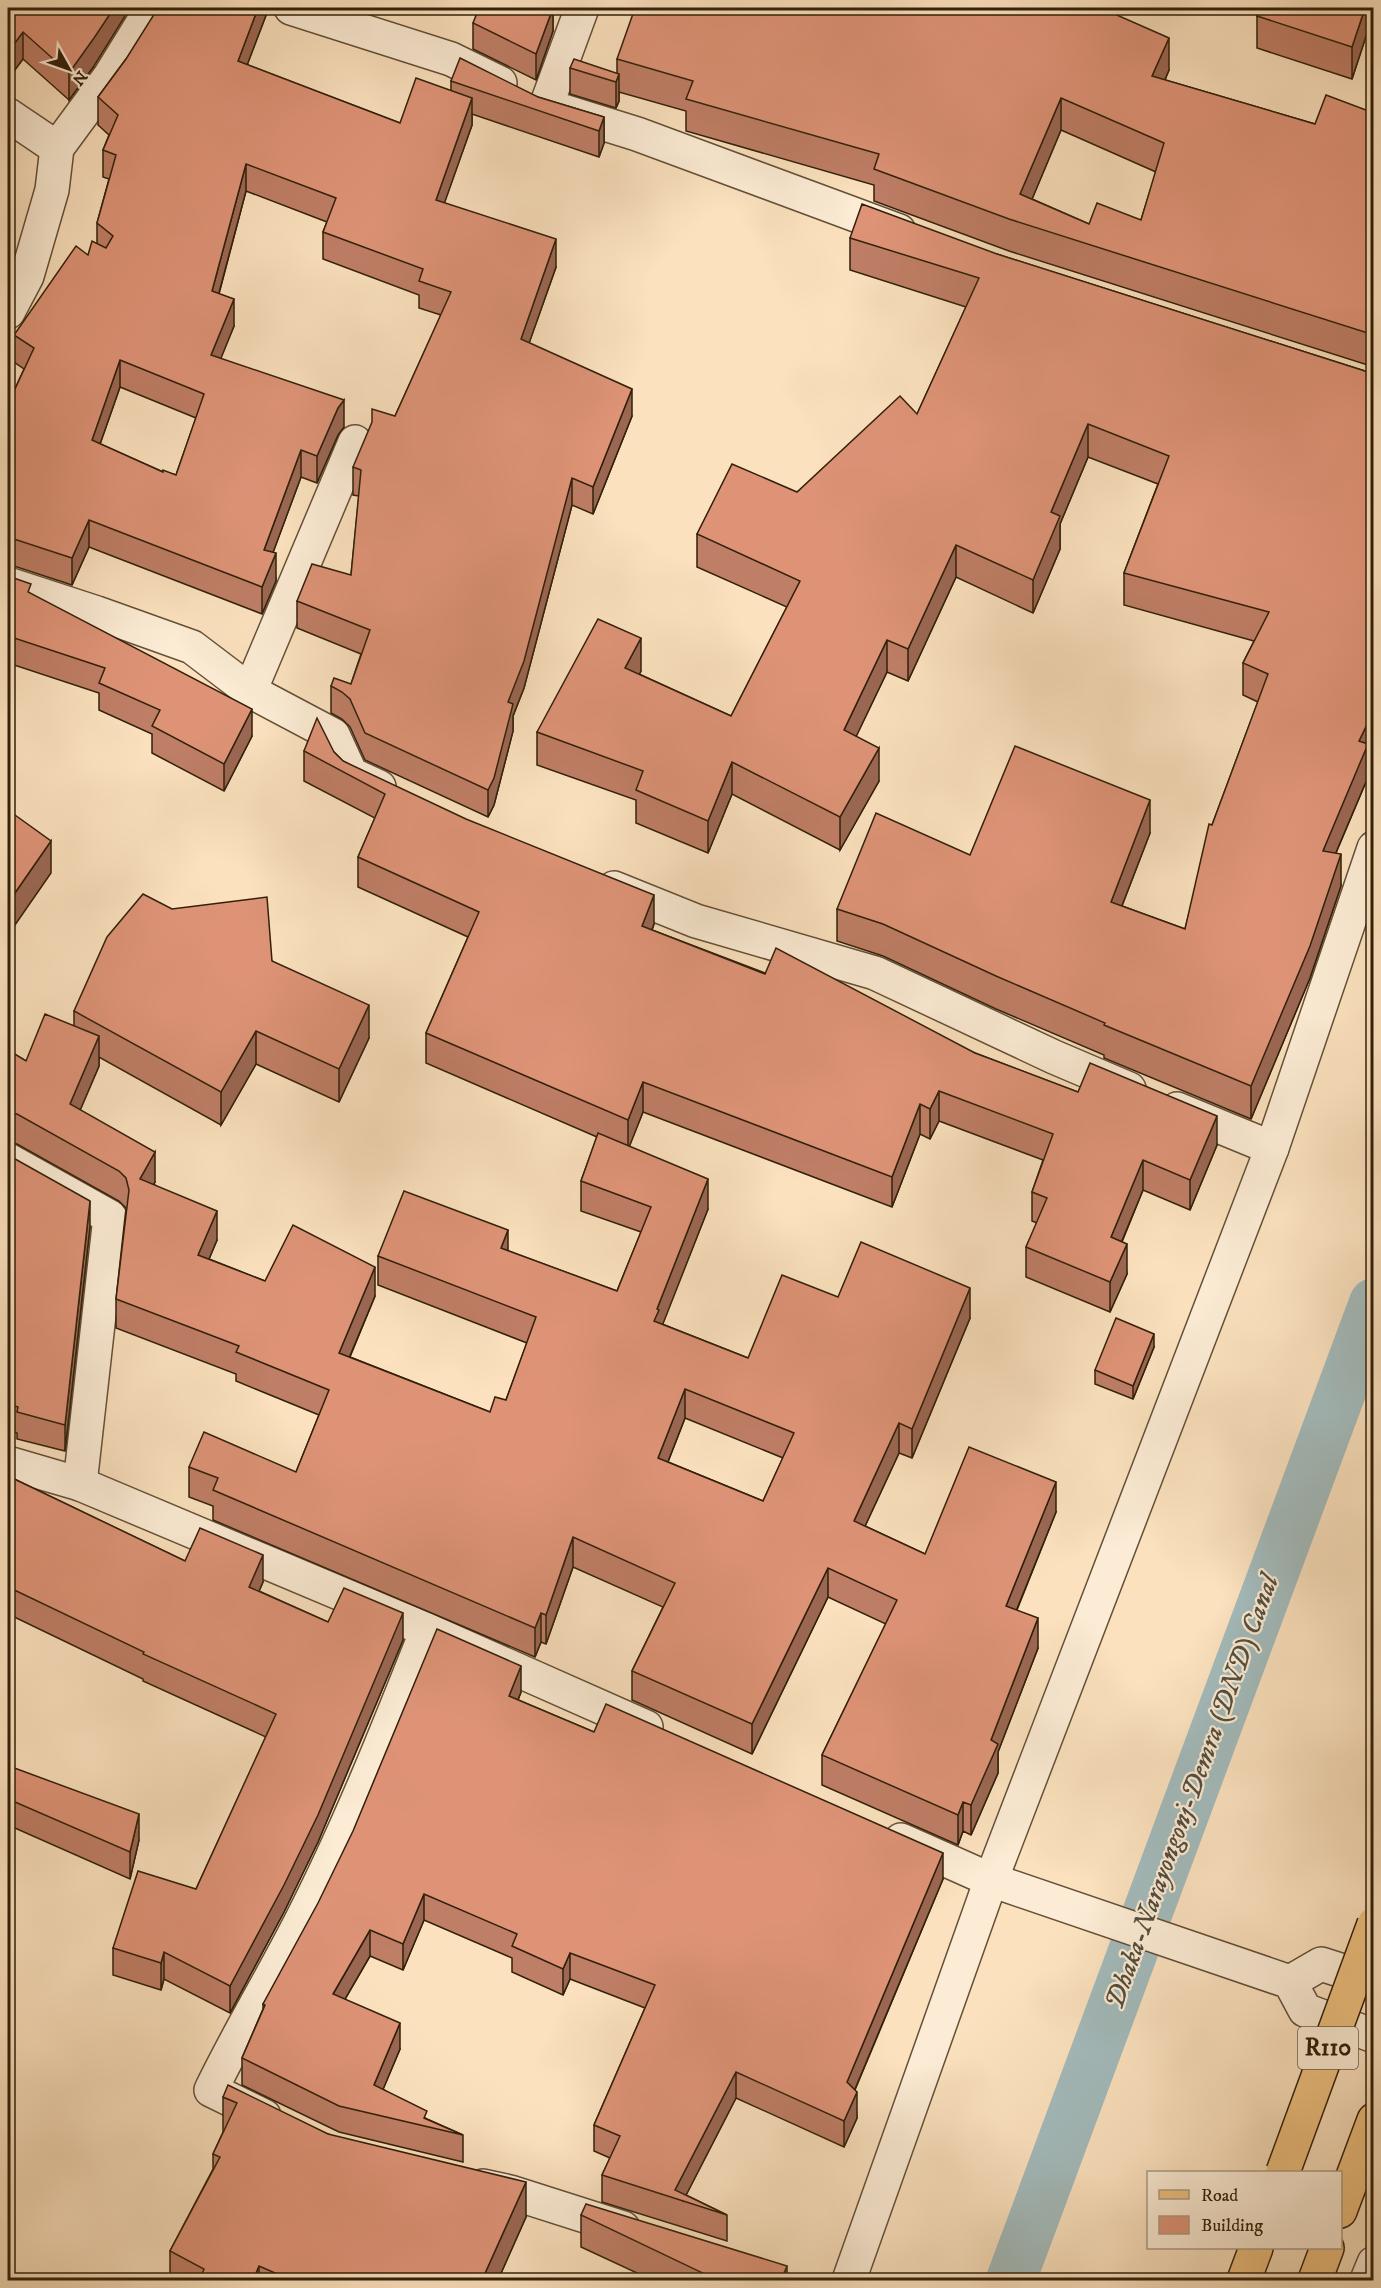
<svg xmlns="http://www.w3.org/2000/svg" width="1381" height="2288" font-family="'IM FELL DW Pica',serif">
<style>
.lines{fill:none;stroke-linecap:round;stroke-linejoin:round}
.canal{stroke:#a3bbbc;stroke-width:50}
.minor-casing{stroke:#645037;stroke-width:36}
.major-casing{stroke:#31200a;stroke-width:36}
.minor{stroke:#fcecd5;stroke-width:33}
.major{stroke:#eec07f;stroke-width:33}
.major-bridge-casing{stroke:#31200a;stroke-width:36;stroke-linecap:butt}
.major-bridge{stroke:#eec07f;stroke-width:33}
.wall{fill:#bf7e66;stroke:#31200a;stroke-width:1.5;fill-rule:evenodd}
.shaded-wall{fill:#9b6753;stroke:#31200a;stroke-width:1.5}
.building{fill:#de9377;stroke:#31200a;stroke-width:1.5;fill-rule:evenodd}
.labels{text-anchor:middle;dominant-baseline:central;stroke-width:4.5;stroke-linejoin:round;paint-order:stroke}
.shield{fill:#fcecd5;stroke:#6e5d47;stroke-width:1.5}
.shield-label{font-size:24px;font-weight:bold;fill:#31200a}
.water-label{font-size:27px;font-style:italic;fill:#534e3f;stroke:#fcecd5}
</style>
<rect width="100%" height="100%" fill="#fbe1be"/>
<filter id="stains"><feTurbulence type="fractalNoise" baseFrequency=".00333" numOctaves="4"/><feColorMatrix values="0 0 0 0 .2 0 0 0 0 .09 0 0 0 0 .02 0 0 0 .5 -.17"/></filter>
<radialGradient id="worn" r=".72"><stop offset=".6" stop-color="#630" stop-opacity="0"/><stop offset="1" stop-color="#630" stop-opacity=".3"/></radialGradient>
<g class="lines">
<polyline class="canal" points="1011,2280 1374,1303"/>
<g class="minor-casing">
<g id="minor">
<polyline points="291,8 451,59 500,83"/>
<polyline points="546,106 582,8"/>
<polyline points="560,110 637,134 899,231"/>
<polyline points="8,115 57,148"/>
<polyline points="8,312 27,276 52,190 57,148 110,76 152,8"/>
<polyline points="8,584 97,613 192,647 250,691 333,735 351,774 379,787"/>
<polyline points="250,691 355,442"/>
<polyline points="614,888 696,921 875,973 1054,1057 1129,1089"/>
<polyline points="1177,1109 1272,1148"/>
<polyline points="8,1160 110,1217 80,1484"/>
<polyline points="8,1463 80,1484 427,1630 646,1727"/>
<polyline points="901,1840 991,1880 1290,1982 1305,2010 1374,2036"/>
<polyline points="1290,1982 1321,1964 1374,1981"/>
<path d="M264 2116 211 2090C239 2032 272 1978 301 1921 349 1827 388 1729 427 1630"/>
<polyline points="483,2186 510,2192 623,2228"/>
<polyline points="849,2280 991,1880 1272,1148 1374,848"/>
<polyline points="1367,2280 1374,2263"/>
</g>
</g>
<g class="major-casing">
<g id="major">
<polyline points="1340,2211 1374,2120"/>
<polyline points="1244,2280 1256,2248"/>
<polyline points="1315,2280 1327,2248"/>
</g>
</g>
<use href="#minor" class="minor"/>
<use href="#major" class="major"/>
<g class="major-bridge-casing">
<polyline id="major-bridge" points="1283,2172 1374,1924"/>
</g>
<use href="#major-bridge" class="major-bridge"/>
</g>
<g class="wall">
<polygon points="8,8 94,66 69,100 23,59 8,79"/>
<path d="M268 8V10L247 65 400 123 451 91V81L538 97 604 117V143L599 157 472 114V125L444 203 556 267 529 343 632 416 593 514 572 505 524 688 513 716V731L494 805 488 817 365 760 350 727 342 719 331 713V686L351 684 361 654 297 628V601L351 575 359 496 353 495V467L395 416 441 315 419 308V295L323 259V232L327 222 246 191 219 294 234 326 220 359 344 427 338 435 317 483 301 477 273 552 276 581 262 614 89 547 72 585 14 566H8V404L24 369 14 362V335L88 255 97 243V223L109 179 103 177V150L109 135 98 125V97L126 59ZM120 387 196 418 176 475 163 472 100 444Z"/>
<polygon points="553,8 553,31 536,80 473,49 473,23"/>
<polygon points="1374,8 1374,12 1352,79 1257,48 1257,16"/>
<path d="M617 59 1169 70 1165 80 1315 124 1374 113V367L1009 251 874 201V185L686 131V111L619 92V101L616 108 570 94V68L617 74ZM1061 130 1156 172 1141 220 1089 224 1032 199Z"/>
<polygon points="850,238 997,254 1368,372 1374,373 1374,742 1368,754 1368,777 1336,853 1341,886 1310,978 1251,1119 1104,1058 1104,1055 996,1009 883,956 837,941 837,909 970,855 1150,833 1122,906 1185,929 1212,825 1258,702 1243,695 1243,663 1254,641 1124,605 1124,573 1158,484 1088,457 1060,524 1060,549 1033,613 956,577 908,681 887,672 856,736 879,781 840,850 732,794 708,853 636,823 636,800 537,765 537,732 641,671 639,674 731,716 787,607 697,567 697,534 797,492 917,414 966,307 850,270"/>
<polygon points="8,576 31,594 252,736 224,791 152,753 152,734 99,710 99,693 8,663"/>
<path d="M304 751 334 752 343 761 654 924 652 930 1217 1145 1190 1210 1143 1190 1122 1242 1127 1274 1110 1312 1026 1277V1247L1037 1223 1032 1221V1192L1043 1160 939 1121 930 1139 920 1134 892 1207 643 1112 629 1146 708 1209 662 1324 748 1358 838 1297 970 1318 912 1458 899 1453 865 1526 925 1554 1056 1512 1017 1610 1038 1648 998 1752V1773L971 1835 963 1831 958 1845 822 1785V1755L886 1624 828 1597 752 1754 632 1700V1671L663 1607 573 1567 546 1644 541 1642 535 1657 213 1520V1506L189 1497V1467L296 1472 319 1415 236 1381V1374L116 1328V1299L126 1208 119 1201 17 1144 8 1143V1050L26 1061 74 1026V1011L272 961 369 1038 339 1102 256 1064 221 1125 99 1057V1066L80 1110 155 1182 154 1184 217 1240 209 1259 265 1281 375 1296 350 1357 490 1412 506 1400 527 1343 378 1285V1256L508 1251 617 1291 641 1232 581 1211V1181L597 1137 426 1063V1033L468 937 358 887V857L375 818 304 781ZM685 1418 783 1458 763 1501 668 1462Z"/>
<polygon points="8,1155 90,1227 65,1451 17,1439 17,1433 8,1430"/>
<polygon points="1154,1347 1133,1399 1095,1384 1095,1370"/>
<polygon points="8,1476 185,1561 263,1582 259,1591 328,1622 403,1640 318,1842 284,1912 230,2013 164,1979 161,1990 113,1975 113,1948 196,1889 266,1737 143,1681 143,1679 8,1614"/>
<polygon points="521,1692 518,1700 943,1879 855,2090 857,2118 844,2147 736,2098 686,2195 727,2215 727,2241 602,2202 602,2175 610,2158 594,2151 594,2125 645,2008 570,1979 563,1995 512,1972 512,1958 424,1920 403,1970 370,1956 345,1999 400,2049 383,2089 427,2119 463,2135 463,2162 339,2132 242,2085 242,2058 263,2009 263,2004"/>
<polygon points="8,1770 139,1840 130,1879 8,1825"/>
<polygon points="223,2097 328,2134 526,2217 498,2280 170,2280 170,2251 213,2169 213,2154 223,2132"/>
<polygon points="581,2215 787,2280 652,2280 581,2247"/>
</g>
<g class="shaded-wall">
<polygon points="114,8 130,8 94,66 69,100 69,73"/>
<polygon points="258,8 268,8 268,10 238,89 238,61"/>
<polygon points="553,8 553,31 536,80 536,54"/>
<polygon points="1365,8 1374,8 1374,12 1352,79 1352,47"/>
<polygon points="23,32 23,59 8,79 8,52"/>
<polygon points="1169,38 1169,70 1152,109 1152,76"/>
<polygon points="619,74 619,101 616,108 616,82"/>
<polygon points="472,98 472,125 436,227 436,200"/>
<polygon points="1061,98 1061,130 1022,223 1020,194"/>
<polygon points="604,117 604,143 599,157 599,131"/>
<polygon points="246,164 246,191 212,319 212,291"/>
<polygon points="556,239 556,267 521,366 521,339"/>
<polygon points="234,299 234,326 211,383 211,355"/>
<polygon points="120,360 120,387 92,467 92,440"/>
<polygon points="632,389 632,416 593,514 593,487"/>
<polygon points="344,400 344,427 338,435 317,483 317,456 338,408"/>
<polygon points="1088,424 1088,457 1060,524 1060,549 1033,613 1033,580 1051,512"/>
<polygon points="301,450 301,477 264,577 264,550"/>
<polygon points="572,478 572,505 524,688 513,716 513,731 494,805 488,817 488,790 508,702"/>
<polygon points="89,520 89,547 72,585 72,558"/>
<polygon points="956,545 956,577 908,681 908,649"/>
<polygon points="276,553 276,581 262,614 262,587"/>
<polygon points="641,638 641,671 625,700 625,668"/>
<polygon points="887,640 887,672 844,762 844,730"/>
<polygon points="252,709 252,736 224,791 224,764"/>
<polygon points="1374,710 1374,742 1368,754 1368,777 1323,883 1323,851 1359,741"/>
<polygon points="879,748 879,781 840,850 840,817"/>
<polygon points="732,762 732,794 708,853 708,821"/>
<polygon points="1150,800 1150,833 1111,934 1111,902"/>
<polygon points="51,841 51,873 8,935 8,903"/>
<polygon points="1341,854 1341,886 1310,978 1251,1119 1251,1086"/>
<polygon points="654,895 654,924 642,956 642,926"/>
<polygon points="369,1005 369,1038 339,1102 339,1069"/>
<polygon points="256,1031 256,1064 221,1125 221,1092"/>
<polygon points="99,1036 99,1066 70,1134 70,1104"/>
<polygon points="643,1082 643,1112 628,1150 628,1120"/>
<polygon points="939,1091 939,1121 930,1139 930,1109"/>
<polygon points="920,1104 920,1134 892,1207 892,1177"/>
<polygon points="1217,1116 1217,1145 1190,1210 1190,1180"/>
<polygon points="155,1152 155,1182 140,1208 140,1179"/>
<polygon points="1143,1160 1143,1190 1111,1267 1111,1237"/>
<polygon points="708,1179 708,1209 659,1334 654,1321 657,1309"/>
<polygon points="90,1201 90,1227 65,1451 65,1425"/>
<polygon points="217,1211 217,1240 198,1285 198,1255"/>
<polygon points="508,1230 508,1260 501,1248"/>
<polygon points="1127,1244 1127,1274 1110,1312 1110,1282"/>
<polygon points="375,1267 375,1296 339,1382 339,1353"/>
<polygon points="970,1288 970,1318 912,1458 912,1429"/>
<polygon points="1154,1334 1154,1347 1133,1399 1133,1386"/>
<polygon points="685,1389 685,1418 658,1487 658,1458"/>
<polygon points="899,1423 899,1453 854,1550 854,1521"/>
<polygon points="1056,1482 1056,1512 1006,1636 1006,1606"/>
<polygon points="573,1537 573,1567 546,1644 546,1615"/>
<polygon points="263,1555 263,1582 249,1614 249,1587"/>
<polygon points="828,1568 828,1597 752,1754 752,1724"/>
<polygon points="403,1613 403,1640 318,1842 284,1912 230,2013 230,1986"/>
<polygon points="541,1613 541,1642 535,1657 535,1628"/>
<polygon points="1038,1618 1038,1648 998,1752 998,1773 971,1835 971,1805 991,1740"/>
<polygon points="521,1666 521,1692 509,1722 509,1696"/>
<polygon points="963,1802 963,1831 958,1845 958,1815"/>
<polygon points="139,1814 139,1840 130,1879 130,1852"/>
<polygon points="943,1853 943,1879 847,2108 847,2082"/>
<polygon points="424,1894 424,1920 403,1970 403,1944"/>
<polygon points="370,1930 370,1956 333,2020 333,1994"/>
<polygon points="164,1952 164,1979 161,1990 161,1963"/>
<polygon points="570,1953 570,1979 563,1995 563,1969"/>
<polygon points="400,2023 400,2049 374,2111 374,2085"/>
<polygon points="736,2072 736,2098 683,2201 675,2190"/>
<polygon points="857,2092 857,2118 844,2147 844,2121"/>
<polygon points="526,2182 526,2217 498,2280 482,2280"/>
<polygon points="259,2266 259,2280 253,2280"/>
<polygon points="787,2266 787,2280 781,2280"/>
</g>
<g class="building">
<polygon points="8,8 114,8 94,38 69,73 23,32 8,52"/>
<path d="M158 8H258L238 61 400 123 416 78 472 98 436 200 556 239 521 339 632 389 593 487 572 478 524 661 508 702 513 704 494 778 488 790 365 733 350 699 342 692 331 686 334 678 351 684 370 630 297 601 312 564 351 575 361 470 353 467 372 422V409L395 416 451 292 419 281 423 269 323 232 336 198 246 164 212 291 234 299 211 355 344 400 338 408 317 456 301 450 264 550 276 553 262 587 89 520 72 558 14 539H8V404L34 348 14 335 76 246 88 255 92 241 106 248 113 236 97 223 116 155 103 150 118 115 98 97 126 59ZM120 360 204 394 176 475 163 470V472L92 440Z"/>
<polygon points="479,8 553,8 536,54 473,23"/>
<path d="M635 8H1101L1169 38 1152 76 1315 124 1326 95 1374 113V335L1009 219 874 169 879 154 686 99 693 81 617 59ZM1061 98 1164 143 1141 220 1097 203 1089 224 1020 194Z"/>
<polygon points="1259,8 1365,8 1352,47 1257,16"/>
<polygon points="460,58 538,97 604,117 599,131 451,81"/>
<polygon points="574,59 619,74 616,82 570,68"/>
<polygon points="862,204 997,254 1368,372 1374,373 1374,710 1359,741 1368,744 1323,851 1341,854 1310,946 1251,1086 1104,1025 1105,1023 996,976 883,924 837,909 876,813 970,855 1015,746 1150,800 1111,902 1185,929 1209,824 1212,825 1268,674 1243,663 1269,612 1124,573 1169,456 1088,424 1051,512 1060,516 1033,580 956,545 908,649 887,640 844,730 879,748 840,817 732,762 708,821 636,790 643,771 537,732 598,619 641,638 625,668 731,716 800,581 697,534 732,464 797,492 900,396 917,414 979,278 850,238"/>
<polygon points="8,576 31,584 28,592 252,709 224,764 152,726 160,710 99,683 105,668 8,636"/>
<polygon points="317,718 334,752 343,761 466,819 654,895 642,926 765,974 776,948 975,1053 1078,1092 1090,1063 1217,1116 1190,1180 1143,1160 1111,1237 1127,1244 1110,1282 1026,1247 1047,1198 1032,1192 1053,1134 939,1091 930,1109 920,1104 892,1177 643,1082 628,1120 426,1033 479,912 358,857 385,794 304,751"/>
<polygon points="8,810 51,841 8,903"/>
<polygon points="143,894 172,909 267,897 272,961 369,1005 339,1069 256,1031 221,1092 74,1011 107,937"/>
<path d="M45 1014 99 1036 70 1104 155 1152 140 1179 217 1211 198 1255 265 1281 293 1225 375 1267 339 1353 490 1412 495 1397 506 1400 536 1317 378 1256 404 1191 508 1230 501 1248 617 1291 651 1207 581 1181 598 1133 708 1179 657 1309 659 1310 654 1321 748 1358 782 1275 838 1297 861 1242 970 1288 912 1429 899 1423 854 1521 925 1554 969 1447 1056 1482 1006 1606 1038 1618 991 1740 998 1744 971 1805 963 1802 958 1815 822 1755 897 1600 828 1568 752 1724 632 1671 675 1583 573 1537 546 1615 541 1613 535 1628 213 1490 218 1478 189 1467 204 1432 296 1472 329 1390 236 1352 239 1346 116 1299 129 1190 126 1178 119 1171 17 1114 8 1113V1050L26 1061ZM685 1389 794 1433 763 1501 658 1458Z"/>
<polygon points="8,1155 90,1201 65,1425 17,1412 18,1407 8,1404"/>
<polygon points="1116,1318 1154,1334 1133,1386 1095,1370"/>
<polygon points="8,1476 185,1561 200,1528 263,1555 249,1587 328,1622 344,1588 403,1613 318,1815 284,1885 230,1986 164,1952 161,1963 113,1948 138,1871 196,1889 276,1714 143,1654 144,1652 8,1587"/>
<polygon points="437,1629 521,1666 509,1696 594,1732 606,1704 943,1853 847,2082 857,2092 844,2121 736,2072 675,2190 727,2215 602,2175 620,2136 594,2125 655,1985 570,1953 563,1969 512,1946 517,1934 424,1894 403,1944 370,1930 333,1994 400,2023 374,2085 427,2111 424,2118 463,2135 339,2106 242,2058 265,2005 263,2004 318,1903 353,1831"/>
<polygon points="9,1766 139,1814 130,1852 8,1799 8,1770"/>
<polygon points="228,2085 328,2134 526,2182 482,2280 291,2280 259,2266 253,2280 216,2280 202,2274 204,2269 170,2251 220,2157 213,2154 237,2103 223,2097"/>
<polygon points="586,2204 787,2266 781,2280 705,2280 707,2275 581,2215"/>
</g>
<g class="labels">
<rect class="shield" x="1298" y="2027" width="60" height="42" rx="4.5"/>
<g class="shield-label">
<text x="1328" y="2048">R110</text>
</g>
<g class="water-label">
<text transform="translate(1192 1792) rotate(-70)">Dhaka-Narayongonj-Demra (DND) Canal</text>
</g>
</g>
<rect width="1381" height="2288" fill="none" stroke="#fbe1be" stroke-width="30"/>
<rect x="9" y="9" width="1363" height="2270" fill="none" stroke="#31200a" stroke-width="3"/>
<rect x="15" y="15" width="1351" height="2258" fill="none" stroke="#31200a" stroke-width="1.5"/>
<rect x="1147" y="2171" width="195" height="78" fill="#fcecd5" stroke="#ab9a84" stroke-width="1.5"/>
<rect x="1159" y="2190" width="30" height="9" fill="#eec07f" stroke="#ab9a84" stroke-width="1.5"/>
<text x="1201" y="2201" font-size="18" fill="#31200a">Road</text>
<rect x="1159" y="2216" width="30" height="18" fill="#de9377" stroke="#ab9a84" stroke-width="1.5"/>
<text x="1201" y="2231" font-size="18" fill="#31200a">Building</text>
<g transform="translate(69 69) rotate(130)" stroke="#fcecd5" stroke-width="4.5" paint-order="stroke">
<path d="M0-4.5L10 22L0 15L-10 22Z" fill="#31200a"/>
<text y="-9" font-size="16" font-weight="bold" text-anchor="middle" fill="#31200a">N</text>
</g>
<rect width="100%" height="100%" filter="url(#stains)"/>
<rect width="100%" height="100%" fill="url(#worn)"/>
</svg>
